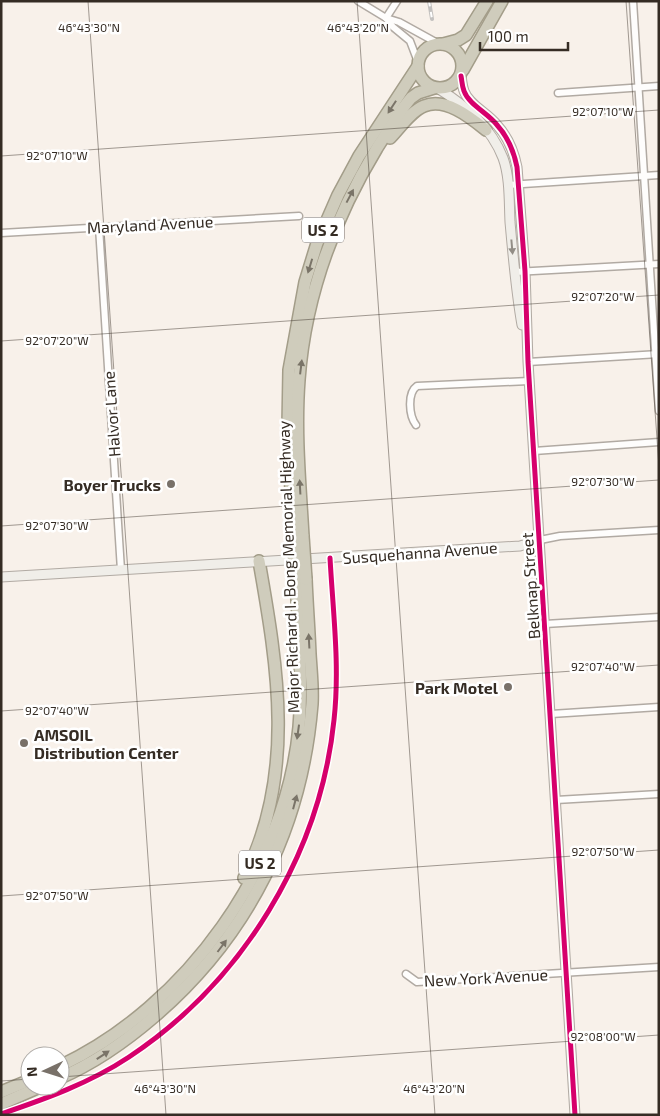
<svg xmlns="http://www.w3.org/2000/svg" width="660" height="1116" font-family="'Exo 2',sans-serif">
<style>
.lines{fill:none;stroke-linecap:round;stroke-linejoin:round}
.street-casing{stroke:#b1aaa3;stroke-width:9}
.secondary-casing{stroke:#b1aaa3;stroke-width:11}
.highway-casing{stroke:#a39d89;stroke-width:14}
.street{stroke:#fefdfc;stroke-width:6}
.secondary{stroke:#f0eee9;stroke-width:9}
.highway{stroke:#cfccbc;stroke-width:11}
.rail-casing{stroke:#c3c1bf;stroke-width:4}
.rail{stroke:#fff;stroke-width:2;stroke-dasharray:5.5;stroke-linecap:butt}
.highway-bridge-casing{stroke:#a39d89;stroke-width:14;stroke-linecap:butt}
.highway-bridge{stroke:#cfccbc;stroke-width:11}
.cycleway-casing{stroke:#fff;stroke-width:8}
.cycleway{stroke:#d6006c;stroke-width:5}
.oneway{fill:#7a7468}
.oneway2{fill:#928d86}
.ticks{fill:none;stroke:#352c24;stroke-width:1;stroke-opacity:0.45}
.poi-dot{fill:#797169;stroke:#fff;stroke-width:2}
.labels{text-anchor:middle;dominant-baseline:central;stroke-width:5;stroke-linejoin:round;paint-order:stroke}
.shield{fill:#fff;stroke:#726b66;stroke-width:1}
.shield-label{font-size:15px;font-weight:bold;fill:#352c24}
.street-label{font-size:16px;fill:#352c24;stroke:#fff}
.poi-label{font-size:16px;font-weight:bold;fill:#352c24;stroke:#fff;text-anchor:end}
.ticks-label{font-size:12px;text-anchor:middle;fill:#352c24;stroke:#fff;stroke-width:5;stroke-linejoin:round;paint-order:stroke}
</style>
<rect width="100%" height="100%" fill="#f8f1ea"/>
<g class="lines">
<g class="street-casing">
<g id="street">
<polyline points="358,1 386,18 399,22 439,44"/>
<polyline points="633,1 659,411"/>
<polyline points="386,18 393,27 410,41 418,62"/>
<polyline points="386,18 397,1"/>
<polyline points="558,93 659,86"/>
<polyline points="508,185 659,175"/>
<polyline points="99,227 121,570"/>
<polyline points="1,233 299,216"/>
<polyline points="515,272 659,264"/>
<polyline points="528,362 659,354"/>
<path d="M416 425C409 416 407 393 417 386L529 381"/>
<polyline points="534,451 659,442"/>
<polyline points="540,540 560,536 659,530"/>
<polyline points="545,624 659,617"/>
<polyline points="551,714 659,707"/>
<polyline points="556,800 659,794"/>
<polyline points="406,974 417,982 659,967"/>
</g>
</g>
<g class="secondary-casing">
<g id="secondary">
<path d="M461 76C462 81 462 86 464 91 469 105 488 113 497 125 508 137 514 152 517 167L525 271 528 362 575 1115"/>
<path d="M439 89C466 106 491 127 503 158 510 177 509 201 510 222 513 256 516 291 522 325"/>
<polyline points="1,577 520,546 540,540"/>
</g>
</g>
<g class="highway-casing">
<g id="highway">
<circle cx="440" cy="66" r="22"/>
<polyline points="443,44 458,40 466,35 487,1"/>
<polyline points="463,70 502,1"/>
<path d="M390 138C400 128 410 112 424 106 446 97 471 118 486 130"/>
<polyline points="293,536 288,425 289,370 305,282 317,243 338,195 359,156 418,66"/>
<path d="M303 536C300 484 295 432 299 380 305 297 334 219 377 148 388 131 398 113 411 98L418 93 434 88"/>
<path d="M244 878C296 775 278 669 259 561"/>
<path d="M60 1066C187 1006 286 867 299 727 303 678 298 628 296 579"/>
<path d="M60 1078C95 1063 126 1041 155 1016 249 935 302 828 312 704 313 687 311 671 310 654 309 629 307 604 306 579"/>
<polyline points="1,1092 30,1080"/>
<polyline points="1,1104 42,1086"/>
</g>
</g>
<use href="#street" class="street"/>
<use href="#secondary" class="secondary"/>
<use href="#highway" class="highway"/>
<g class="rail-casing">
<polyline id="rail" points="429,1 432,19"/>
</g>
<use href="#rail" class="rail"/>
<g class="highway-bridge-casing">
<g id="highway-bridge">
<polyline points="293,536 296,579"/>
<polyline points="303,536 306,579"/>
</g>
</g>
<use href="#highway-bridge" class="highway-bridge"/>
<g class="cycleway-casing">
<g id="cycleway">
<path d="M461 76C462 81 462 86 464 91 469 105 488 113 497 125 508 137 514 152 517 167L525 271 528 362 575 1115"/>
<path d="M1 1114C45 1099 90 1083 129 1057 242 982 320 855 334 720 340 666 333 612 330 558"/>
</g>
</g>
<use href="#cycleway" class="cycleway"/>
</g>
<defs><path id="oneway-solid" d="M-6-.8H1V-3.2L6.5 0L1 3.2V.8H-6Z" transform="scale(1.25)"/></defs>
<g class="oneway">
<use href="#oneway-solid" transform="translate(392 107) rotate(123)"/>
<use href="#oneway-solid" transform="translate(350 196) rotate(-62)"/>
<use href="#oneway-solid" transform="translate(310 266) rotate(107)"/>
<use href="#oneway-solid" transform="translate(301 367) rotate(-83)"/>
<use href="#oneway-solid" transform="translate(300 487) rotate(-93)"/>
<use href="#oneway-solid" transform="translate(309 641) rotate(-93)"/>
<use href="#oneway-solid" transform="translate(298 732) rotate(98)"/>
<use href="#oneway-solid" transform="translate(295 802) rotate(-75)"/>
<use href="#oneway-solid" transform="translate(222 946) rotate(-53)"/>
<use href="#oneway-solid" transform="translate(103 1055) rotate(-33)"/>
</g>
<use class="oneway2" href="#oneway-solid" transform="translate(512 247) rotate(85)"/>
<path class="ticks" d="M88 1 166 1115M357 1 435 1115M626 1 659 467M1 156 659 110M1 341 659 295M1 526 659 480M1 711 659 665M1 896 659 850M60 1077 659 1035M1 1081 30 1079"/>
<g class="poi-dot">
<circle cx="171" cy="484" r="5"/>
<circle cx="508" cy="687" r="5"/>
<circle cx="24" cy="743" r="5"/>
</g>
<g class="labels">
<g class="shield">
<rect x="302" y="217.5" width="42" height="25" rx="4"/>
<rect x="239" y="850.5" width="42" height="25" rx="4"/>
</g>
<g class="shield-label">
<text x="323" y="230">US 2</text>
<text x="260" y="863">US 2</text>
</g>
<g class="street-label">
<text transform="translate(150 224) rotate(-3)">Maryland Avenue</text>
<text transform="translate(111 414) rotate(-94)">Halvor Lane</text>
<text transform="translate(420 552) rotate(-4)">Susquehanna Avenue</text>
<text transform="translate(288 567) rotate(-92)">Major Richard I. Bong Memorial Highway</text>
<text transform="translate(530 586) rotate(-94)">Belknap Street</text>
<text transform="translate(486 977) rotate(-3)">New York Avenue</text>
</g>
<g class="poi-label">
<text x="161" y="484">Boyer Trucks</text>
<text x="498" y="687">Park Motel</text>
<text x="34" y="734" text-anchor="start">AMSOIL<tspan x="34" dy="18">Distribution Center</tspan></text>
</g>
</g>
<g class="ticks-label">
<text x="89" y="32">46°43'30"N</text>
<text x="358" y="32">46°43'20"N</text>
<text x="603" y="116">92°07'10"W</text>
<text x="57" y="160">92°07'10"W</text>
<text x="603" y="301">92°07'20"W</text>
<text x="57" y="345">92°07'20"W</text>
<text x="603" y="486">92°07'30"W</text>
<text x="57" y="530">92°07'30"W</text>
<text x="603" y="671">92°07'40"W</text>
<text x="57" y="715">92°07'40"W</text>
<text x="603" y="856">92°07'50"W</text>
<text x="57" y="900">92°07'50"W</text>
<text x="603" y="1041">92°08'00"W</text>
<text x="165" y="1093">46°43'30"N</text>
<text x="434" y="1093">46°43'20"N</text>
</g>
<rect width="660" height="1116" fill="none" stroke="#352c24" stroke-width="5"/>
<g transform="translate(45 1071) rotate(266)"><circle r="24" fill="#ffffff" stroke="#aeaba7"/>
<path d="M0-4L9 19L0 12L-9 19Z" fill="#797169"/>
<text y="-8" font-size="14" font-weight="bold" text-anchor="middle" fill="#352c24">N</text>
</g>
<path d="M480 42v8h88v-8" fill="none" stroke="#352c24" stroke-width="2.5"/>
<text x="488" y="42" font-size="15" fill="#352c24" stroke="#ffffff" stroke-width="4" paint-order="stroke">100 m</text>
</svg>
